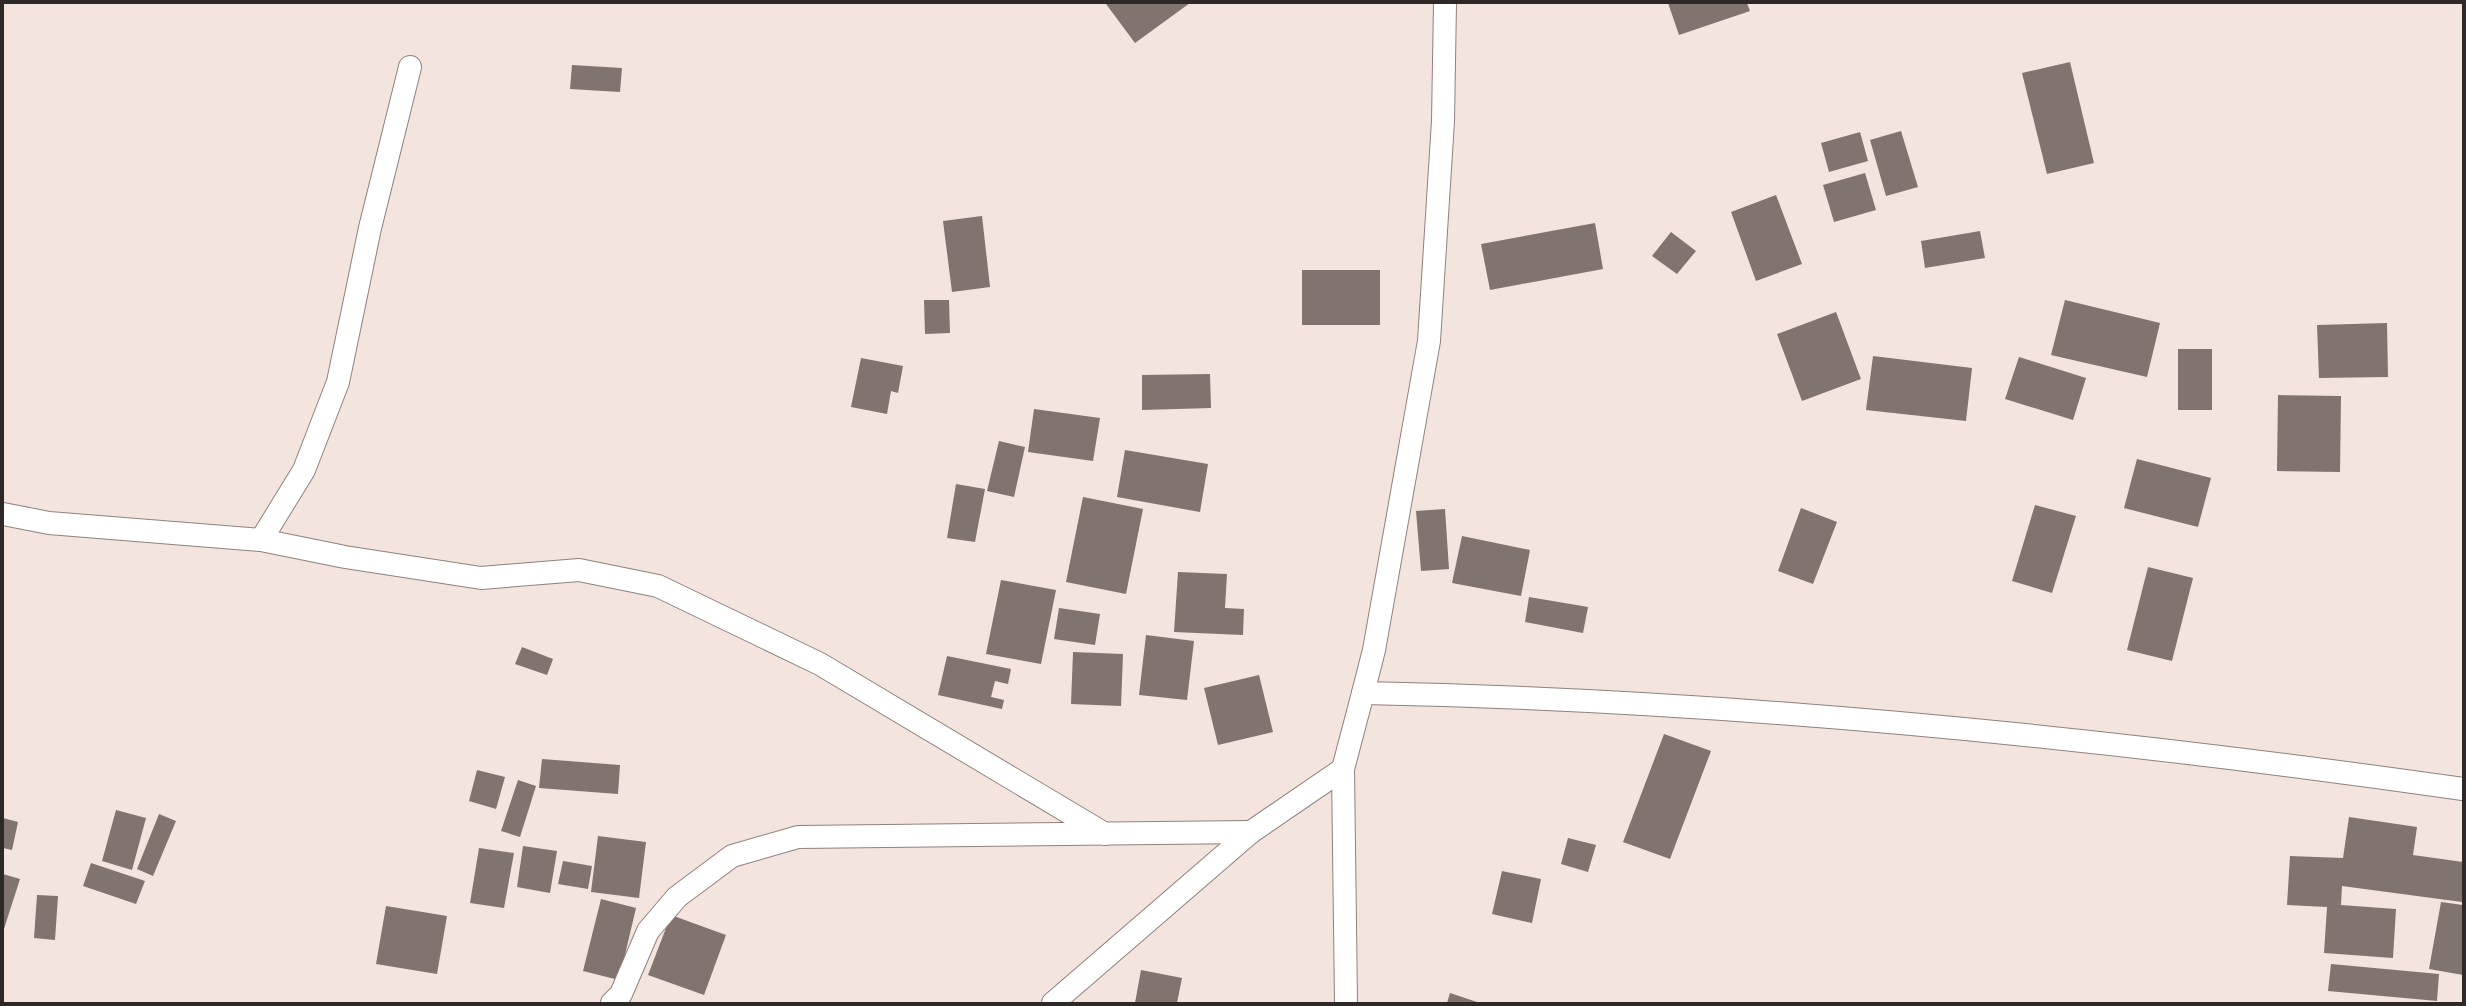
<svg xmlns="http://www.w3.org/2000/svg" width="2466" height="1006" font-family="'PT Sans Narrow',sans-serif">
<style>
.building{fill:#81736d}
.lines{fill:none;stroke-linecap:round;stroke-linejoin:round}
.minor-casing{stroke:#90817c;stroke-width:24}
.tertiary-casing{stroke:#90817c;stroke-width:24}
.minor{stroke:#fff;stroke-width:22}
.tertiary{stroke:#fff;stroke-width:22}
</style>
<rect width="100%" height="100%" fill="#f3e4de"/>
<g class="building">
<polygon points="1108,3 1190,3 1135,43 1106,4"/>
<polygon points="1668,3 1747,3 1750,11 1679,35"/>
<polygon points="2070,62 2094,163 2047,174 2022,73"/>
<polygon points="572,65 622,68 620,92 570,89"/>
<polygon points="1901,131 1918,187 1886,196 1870,140"/>
<polygon points="1860,132 1868,161 1829,172 1821,143"/>
<polygon points="1865,173 1876,210 1834,222 1823,185"/>
<polygon points="1776,195 1802,264 1756,281 1731,212"/>
<polygon points="982,216 990,287 952,292 943,221"/>
<polygon points="1595,223 1603,269 1490,290 1481,244"/>
<polygon points="1980,231 1985,258 1925,268 1921,241"/>
<polygon points="1671,232 1696,251 1677,274 1652,256"/>
<rect x="1302" y="270" width="78" height="55"/>
<polygon points="924,300 949,300 950,333 925,334"/>
<polygon points="2065,300 2160,323 2147,377 2051,355"/>
<polygon points="1836,312 1861,379 1802,401 1777,334"/>
<polygon points="2387,323 2388,377 2319,378 2317,325"/>
<rect x="2178" y="349" width="34" height="61"/>
<polygon points="1873,356 1972,368 1966,421 1866,410"/>
<polygon points="2019,357 2086,378 2073,420 2005,399"/>
<polygon points="861,358 903,366 898,393 891,391 887,414 851,407"/>
<polygon points="1210,374 1211,408 1142,410 1142,375"/>
<polygon points="2278,395 2341,396 2340,472 2277,471"/>
<polygon points="1034,409 1100,418 1093,461 1028,452"/>
<polygon points="999,441 1025,447 1014,497 987,491"/>
<polygon points="1125,450 1208,464 1200,512 1117,497"/>
<polygon points="2137,459 2211,478 2198,527 2124,508"/>
<polygon points="956,484 985,489 975,542 947,538"/>
<polygon points="1083,497 1143,509 1126,594 1066,582"/>
<polygon points="2035,505 2076,516 2052,593 2012,581"/>
<polygon points="1801,508 1837,522 1813,584 1778,571"/>
<polygon points="1445,509 1449,569 1421,571 1416,511"/>
<polygon points="1462,536 1530,550 1521,596 1452,583"/>
<polygon points="2148,567 2193,578 2172,661 2127,650"/>
<polygon points="1178,572 1227,574 1225,608 1244,609 1243,635 1174,632"/>
<polygon points="1001,580 1056,590 1041,664 986,654"/>
<polygon points="1529,597 1588,607 1583,633 1525,622"/>
<polygon points="1059,608 1100,614 1095,645 1054,639"/>
<polygon points="1146,635 1194,641 1187,700 1139,695"/>
<polygon points="522,647 553,659 547,675 515,664"/>
<polygon points="1073,652 1123,654 1121,706 1071,704"/>
<polygon points="947,656 1011,669 1008,684 995,681 991,697 1004,700 1002,709 938,695"/>
<polygon points="1259,675 1273,732 1218,745 1204,688"/>
<polygon points="1664,734 1711,751 1670,859 1623,842"/>
<polygon points="542,759 620,765 618,794 539,788"/>
<polygon points="477,770 505,777 496,809 469,801"/>
<polygon points="518,780 536,786 520,837 501,831"/>
<polygon points="116,810 146,818 132,870 102,861"/>
<polygon points="159,814 176,821 153,876 137,869"/>
<polygon points="2349,817 2417,827 2413,855 2463,862 2462,902 2342,886 2341,905 2396,909 2393,958 2324,953 2327,907 2287,905 2290,856 2343,858"/>
<polygon points="3,818 18,822 12,850 3,848"/>
<polygon points="598,836 646,842 639,898 591,892"/>
<polygon points="1568,838 1596,845 1588,872 1561,864"/>
<polygon points="523,846 557,851 550,893 517,887"/>
<polygon points="479,848 514,853 504,908 470,903"/>
<polygon points="563,861 592,866 588,889 558,884"/>
<polygon points="91,863 145,881 136,904 83,886"/>
<polygon points="1502,871 1541,879 1532,923 1492,914"/>
<polygon points="3,874 20,879 3,932"/>
<polygon points="37,895 58,896 55,940 34,938"/>
<polygon points="601,899 636,908 619,980 583,971"/>
<polygon points="2441,902 2463,905 2463,975 2429,969"/>
<polygon points="386,906 447,916 437,974 376,964"/>
<polygon points="671,915 726,935 704,995 648,975"/>
<polygon points="2331,964 2439,974 2437,1001 2328,991"/>
<polygon points="1141,970 1182,978 1177,1003 1135,1003"/>
<polygon points="1450,993 1480,1003 1447,1003"/>
</g>
<g class="lines">
<g class="minor-casing">
<g id="minor">
<polyline points="3,514 49,523 261,540 304,470 338,382 370,228 410,67"/>
<polyline points="261,540 345,557 481,578 579,570 658,586 820,664 1105,834"/>
<polyline points="612,1003 621,994 648,931 677,897 732,856 798,837 1251,832"/>
<polyline points="1053,1003 1251,832 1343,769"/>
<polyline points="1346,1003 1343,769 1363,693"/>
</g>
</g>
<g class="tertiary-casing">
<path id="tertiary" d="M1445 3 1443 121 1429 341 1374 650 1363 693C1731 700 2099 737 2463 789"/>
</g>
<use href="#minor" class="minor"/>
<use href="#tertiary" class="tertiary"/>
</g>
<rect width="2466" height="1006" fill="none" stroke="#2e2926" stroke-width="8"/>
</svg>
